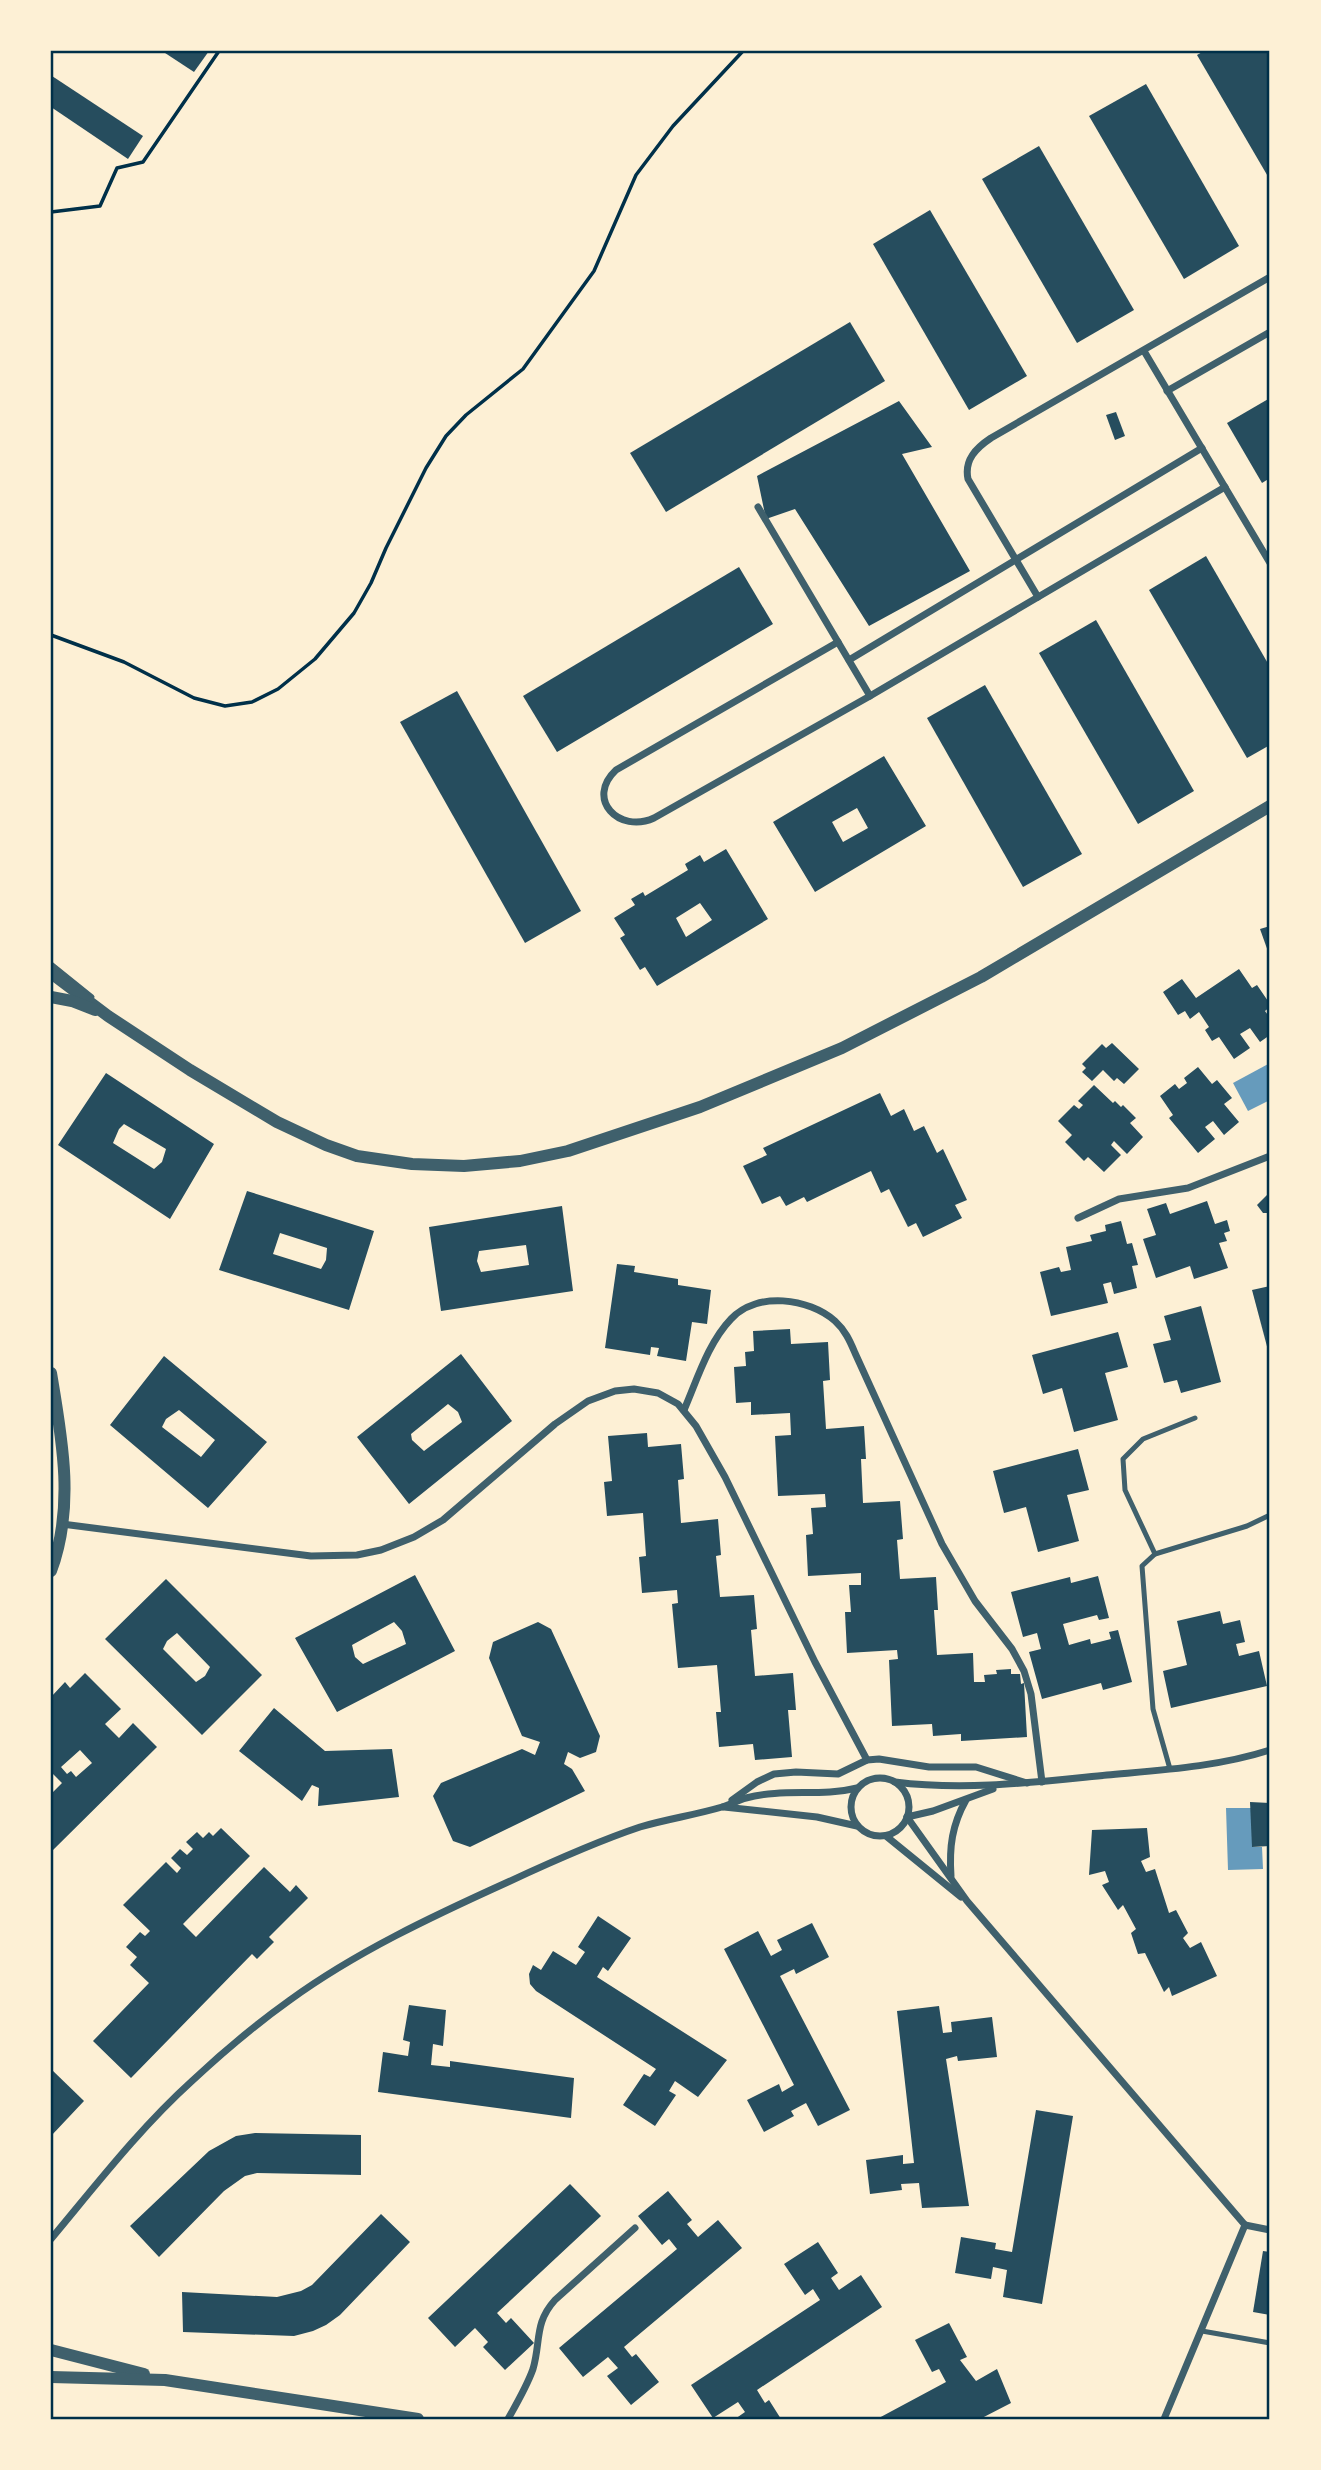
<svg xmlns="http://www.w3.org/2000/svg" width="1321" height="2470" font-family="Barlow,sans-serif">
<style>
.water{fill:#669bbc}
.building{fill:#264d5e;fill-rule:evenodd}
.lines{fill:none;stroke-linecap:round;stroke-linejoin:round}
.path{stroke:#003049;stroke-width:3.5}
.service{stroke:#3f606c;stroke-width:5}
.minor{stroke:#3f606c;stroke-width:7}
.tertiary{stroke:#3f606c;stroke-width:12}
.neatline{fill:none;stroke:#003049;stroke-width:2.5}
</style>
<rect width="100%" height="100%" fill="#fdf0d5"/>
<g class="water">
<polygon points="1270,1063 1270,1100 1248,1111 1233,1083"/>
<polygon points="1226,1808 1251,1808 1253,1847 1262,1847 1263,1869 1228,1870"/>
</g>
<g class="building">
<polygon points="162,51 209,51 194,72"/>
<polygon points="1204,51 1270,51 1270,180 1197,55"/>
<polygon points="52,76 143,136 128,159 51,107"/>
<polygon points="1146,84 1239,246 1184,279 1089,116"/>
<polygon points="1039,146 1134,310 1077,343 982,179"/>
<polygon points="930,210 1027,376 969,410 873,244"/>
<polygon points="850,322 885,381 666,512 630,453"/>
<polygon points="1270,398 1270,478 1262,483 1227,423"/>
<polygon points="899,401 932,447 902,454 970,571 869,626 795,509 766,519 757,476"/>
<polygon points="1116,412 1125,436 1115,440 1106,415"/>
<polygon points="1206,556 1270,667 1270,745 1247,758 1149,590"/>
<polygon points="739,567 773,624 557,752 523,696"/>
<polygon points="1096,620 1194,791 1138,824 1039,653"/>
<polygon points="985,685 1082,854 1023,887 927,718"/>
<polygon points="457,691 581,911 525,943 400,722"/>
<path d="M884 756 926 826 815 892 773 822ZM857 808 868 828 843 842 832 822Z"/>
<path d="M726 849 768 919 657 986 645 967 640 970 620 938 625 935 614 918 635 905 631 899 643 892 645 896 688 870 685 864 700 855 704 862ZM700 903 712 920 686 937 676 918Z"/>
<polygon points="1270,926 1270,957 1260,929"/>
<polygon points="1239,969 1252,988 1257,985 1270,1004 1270,1007 1265,1011 1270,1018 1270,1035 1260,1042 1250,1028 1240,1034 1250,1048 1234,1059 1219,1037 1212,1041 1205,1030 1209,1027 1199,1012 1190,1019 1185,1011 1178,1015 1163,992 1182,979 1196,998"/>
<polygon points="1112,1043 1139,1069 1124,1084 1117,1078 1114,1081 1103,1070 1092,1081 1082,1072 1086,1068 1082,1064 1102,1044 1106,1048"/>
<polygon points="1198,1067 1212,1084 1217,1080 1232,1098 1224,1104 1239,1122 1224,1135 1213,1121 1205,1127 1215,1139 1198,1153 1169,1118 1173,1115 1160,1096 1175,1084 1179,1089 1187,1083 1184,1078"/>
<path d="M106 1073 214 1144 170 1219 58 1145ZM124 1124 166 1149 162 1162 154 1169 113 1143 119 1129Z"/>
<polygon points="1094,1085 1113,1103 1115,1101 1121,1107 1123,1105 1136,1118 1130,1123 1143,1137 1127,1154 1114,1141 1111,1145 1121,1155 1104,1172 1088,1157 1084,1161 1065,1142 1072,1135 1058,1121 1074,1105 1079,1109 1083,1105 1078,1101"/>
<polygon points="880,1093 891,1116 904,1109 914,1131 924,1126 937,1153 943,1149 967,1200 955,1205 962,1218 923,1237 916,1223 908,1227 889,1189 881,1193 871,1171 807,1202 804,1197 786,1206 780,1196 762,1204 743,1166 767,1155 763,1148"/>
<path d="M247 1191 374 1231 349 1310 219 1270ZM280 1233 327 1248 326 1260 321 1269 273 1254Z"/>
<polygon points="1270,1192 1270,1213 1263,1213 1257,1205"/>
<polygon points="1207,1201 1215,1224 1227,1220 1230,1231 1224,1233 1227,1241 1219,1243 1228,1268 1194,1279 1190,1266 1156,1278 1143,1239 1156,1235 1147,1209 1166,1203 1170,1214"/>
<path d="M562 1206 573 1291 441 1311 429 1227ZM526 1245 529 1265 481 1272 477 1261 479 1251Z"/>
<polygon points="1121,1221 1127,1244 1132,1243 1138,1265 1132,1266 1137,1288 1114,1294 1111,1282 1103,1284 1108,1303 1051,1316 1040,1272 1059,1267 1061,1272 1071,1270 1066,1247 1092,1241 1090,1235 1106,1231 1105,1225"/>
<polygon points="617,1264 635,1266 634,1272 678,1279 678,1285 711,1290 707,1324 692,1322 686,1361 657,1356 659,1348 651,1347 650,1355 605,1348"/>
<polygon points="1270,1286 1270,1354 1269,1354 1252,1290"/>
<polygon points="1201,1306 1221,1382 1181,1393 1177,1380 1164,1383 1153,1344 1171,1340 1164,1316"/>
<polygon points="790,1329 791,1344 828,1342 830,1380 823,1381 826,1429 864,1426 866,1459 861,1459 863,1503 900,1501 903,1539 897,1540 900,1579 936,1577 938,1610 934,1610 937,1655 973,1653 974,1682 985,1682 984,1675 997,1674 996,1670 1011,1669 1011,1674 1020,1674 1021,1684 1024,1683 1027,1737 961,1741 961,1734 933,1736 932,1724 892,1726 889,1660 898,1659 897,1650 847,1653 845,1612 851,1612 849,1585 861,1585 861,1573 808,1576 806,1535 813,1534 811,1508 826,1507 825,1494 778,1496 775,1436 791,1435 790,1413 751,1415 751,1402 736,1403 734,1367 746,1366 745,1352 754,1351 753,1331"/>
<polygon points="1118,1332 1128,1367 1105,1373 1118,1420 1074,1432 1062,1388 1043,1394 1032,1355"/>
<path d="M461 1354 512 1421 409 1504 357 1437ZM448 1404 458 1412 462 1422 424 1451 412 1440 411 1434Z"/>
<path d="M164 1356 267 1442 208 1508 110 1425ZM179 1410 215 1440 201 1457 162 1427 166 1419Z"/>
<polygon points="647,1433 648,1447 681,1444 684,1479 678,1480 681,1523 718,1519 721,1555 716,1556 720,1597 754,1595 757,1629 751,1630 755,1676 793,1673 796,1710 788,1710 792,1757 755,1760 753,1744 719,1747 716,1712 721,1712 717,1665 678,1668 672,1604 678,1603 677,1590 642,1593 639,1557 646,1556 643,1513 607,1516 604,1482 612,1481 608,1436"/>
<polygon points="1078,1449 1089,1490 1067,1495 1079,1541 1038,1552 1026,1507 1004,1513 993,1471"/>
<path d="M415 1575 455 1651 337 1712 295 1638ZM394 1622 402 1631 406 1644 363 1664 355 1657 352 1645Z"/>
<polygon points="1098,1576 1109,1618 1099,1620 1097,1615 1063,1624 1069,1645 1090,1639 1091,1644 1111,1639 1109,1632 1118,1630 1132,1682 1103,1690 1101,1683 1042,1699 1029,1652 1041,1649 1037,1633 1023,1637 1011,1592 1070,1577 1071,1583"/>
<path d="M166 1579 262 1675 202 1735 105 1639ZM177 1633 210 1667 205 1676 196 1682 163 1649 167 1641Z"/>
<polygon points="1220,1611 1223,1624 1240,1620 1245,1642 1236,1644 1239,1656 1259,1651 1267,1686 1171,1708 1163,1671 1187,1665 1177,1621"/>
<polygon points="538,1622 551,1629 600,1736 596,1752 580,1758 568,1752 564,1764 572,1769 585,1791 470,1847 453,1841 433,1796 441,1783 522,1749 535,1755 540,1742 522,1736 489,1658 493,1642"/>
<path d="M85 1673 121 1709 105 1724 119 1738 133 1723 157 1747 51 1852V1794L62 1783 51 1772V1697L65 1682 70 1688ZM80 1750 92 1763 76 1777 71 1771 67 1774 61 1767Z"/>
<polygon points="274,1708 325,1751 392,1749 399,1797 318,1806 319,1788 312,1785 302,1801 239,1751"/>
<polygon points="1250,1802 1270,1803 1270,1846 1252,1847"/>
<polygon points="221,1828 250,1856 183,1924 196,1937 264,1867 290,1892 296,1885 308,1898 269,1937 274,1942 257,1959 252,1954 131,2078 93,2041 149,1983 130,1965 137,1957 126,1947 140,1932 145,1936 150,1931 123,1905 166,1862 177,1873 181,1868 171,1858 180,1849 187,1855 193,1849 186,1842 197,1832 203,1838 209,1832 213,1836"/>
<polygon points="1147,1828 1150,1857 1141,1861 1146,1872 1155,1869 1169,1913 1176,1910 1188,1933 1183,1938 1190,1948 1201,1942 1217,1976 1172,1996 1169,1987 1164,1992 1145,1953 1138,1954 1131,1933 1136,1929 1123,1905 1118,1910 1102,1885 1109,1882 1105,1871 1089,1875 1092,1830"/>
<polygon points="598,1916 631,1938 608,1971 603,1967 597,1977 727,2060 698,2097 675,2081 669,2091 676,2095 655,2126 623,2105 644,2074 650,2077 656,2069 536,1991 530,1984 529,1974 533,1965 541,1970 553,1951 576,1965 585,1952 578,1947"/>
<polygon points="812,1923 829,1957 796,1974 794,1969 780,1976 850,2110 818,2126 806,2103 791,2111 794,2116 764,2132 747,2100 779,2084 782,2092 794,2085 724,1949 758,1931 771,1956 782,1950 777,1940"/>
<polygon points="409,2005 446,2010 443,2046 433,2044 431,2065 450,2067 450,2061 574,2078 571,2118 378,2092 383,2052 408,2056 410,2042 403,2040"/>
<polygon points="939,2006 943,2033 952,2032 951,2022 992,2017 997,2057 958,2061 957,2056 946,2059 969,2206 922,2208 919,2183 901,2184 902,2190 870,2194 866,2160 903,2155 903,2164 914,2163 897,2011"/>
<polygon points="51,2069 84,2101 51,2136"/>
<polygon points="1036,2110 1073,2116 1042,2304 1003,2297 1007,2270 993,2267 991,2279 955,2273 961,2237 996,2243 995,2249 1012,2252"/>
<polygon points="255,2133 361,2135 361,2175 257,2173 245,2176 224,2191 159,2257 130,2226 209,2151 236,2136"/>
<polygon points="570,2184 601,2216 497,2313 506,2323 511,2318 534,2343 505,2370 483,2347 488,2342 475,2328 455,2347 428,2318"/>
<polygon points="668,2191 692,2220 687,2224 698,2237 718,2220 742,2248 624,2347 632,2357 636,2354 659,2382 631,2405 607,2376 618,2368 608,2357 583,2377 559,2348 677,2249 669,2239 662,2245 638,2216"/>
<polygon points="381,2214 410,2242 340,2315 326,2325 313,2331 294,2336 183,2332 182,2292 277,2297 301,2291 312,2285"/>
<polygon points="818,2242 838,2273 831,2278 839,2290 861,2275 882,2307 757,2390 765,2403 769,2400 781,2419 735,2419 745,2412 738,2402 713,2418 691,2385 820,2300 813,2289 805,2295 784,2264"/>
<polygon points="1263,2251 1270,2252 1270,2315 1253,2312"/>
<polygon points="949,2323 967,2357 960,2360 976,2381 997,2369 1011,2403 980,2419 877,2419 946,2382 939,2369 932,2372 915,2340"/>
</g>
<g class="lines">
<g class="path">
<polyline points="51,212 100,206 117,168 143,162 219,51"/>
<polyline points="51,635 124,662 194,698 225,706 252,702 278,689 315,659 354,613 371,583 386,548 426,468 446,436 466,415 523,369 594,271 636,175 673,126 743,51"/>
</g>
<g class="service">
<polyline points="51,964 92,997"/>
<polyline points="1155,1554 1125,1490 1123,1459 1143,1439 1195,1418"/>
<polyline points="1170,1769 1153,1709 1142,1566 1155,1554 1247,1526 1270,1515"/>
<polyline points="1202,2331 1270,2343"/>
</g>
<g class="minor">
<polyline points="1144,351 1270,563"/>
<polyline points="1167,391 1270,332"/>
<polyline points="758,507 870,696"/>
<path d="M1038 597 968 479C964 460 976 448 991 438L1270 277"/>
<path d="M838 642 616 770C585 799 619 834 654 818L870 696 1225 487"/>
<polyline points="849,660 1202,448"/>
<polyline points="1078,1218 1119,1199 1188,1188 1270,1156"/>
<path d="M684 1410C697 1380 708 1343 731 1319 757 1291 809 1298 835 1321 845 1330 850 1341 855 1353L942 1544 975 1601 1012 1649 1024 1671 1031 1694 1042 1782"/>
<polyline points="62,1524 311,1556 357,1555 381,1550 414,1537 443,1520 555,1424 588,1401 615,1391 634,1389 658,1393 678,1404 696,1426 725,1477 815,1662 867,1760"/>
<circle cx="880" cy="1807" r="29"/>
<path d="M895 1782C966 1791 1036 1782 1107 1775 1162 1770 1217 1767 1270 1750"/>
<polyline points="732,1800 757,1782 774,1774 796,1772 838,1774 867,1760 879,1759 929,1767 976,1767 1027,1783"/>
<polyline points="724,1807 817,1817 857,1826"/>
<polyline points="907,1817 967,1901 1245,2225"/>
<polyline points="907,1817 933,1811 993,1789"/>
<polyline points="886,1836 961,1897"/>
<path d="M951 1876C949 1847 952 1825 966 1800"/>
<polyline points="1245,2225 1270,2230"/>
<path d="M51 2239C96 2185 140 2128 192 2081 223 2052 255 2025 290 2000 356 1952 433 1916 508 1882 551 1862 595 1842 640 1827 667 1819 695 1815 722 1807 730 1805 738 1800 746 1798 783 1788 820 1797 857 1788"/>
<path d="M508 2419C517 2403 527 2386 533 2369 541 2342 534 2323 555 2300L635 2228"/>
<polyline points="1164,2419 1245,2225"/>
</g>
<g class="tertiary">
<polyline points="51,973 108,1016 190,1070 277,1122 326,1145 357,1156 412,1164 464,1166 520,1161 568,1151 700,1107 842,1048 981,977 1270,806"/>
<polyline points="51,997 72,1001 95,1010"/>
<path d="M51 1373C62 1438 75 1507 51 1571"/>
<polyline points="51,2350 144,2374"/>
<polyline points="51,2377 165,2380 418,2419"/>
</g>
</g>
<rect width="1321" height="2470" fill="none" stroke="#fdf0d5" stroke-width="105"/>
<rect x="52" y="52" width="1216" height="2366" class="neatline"/>
</svg>
